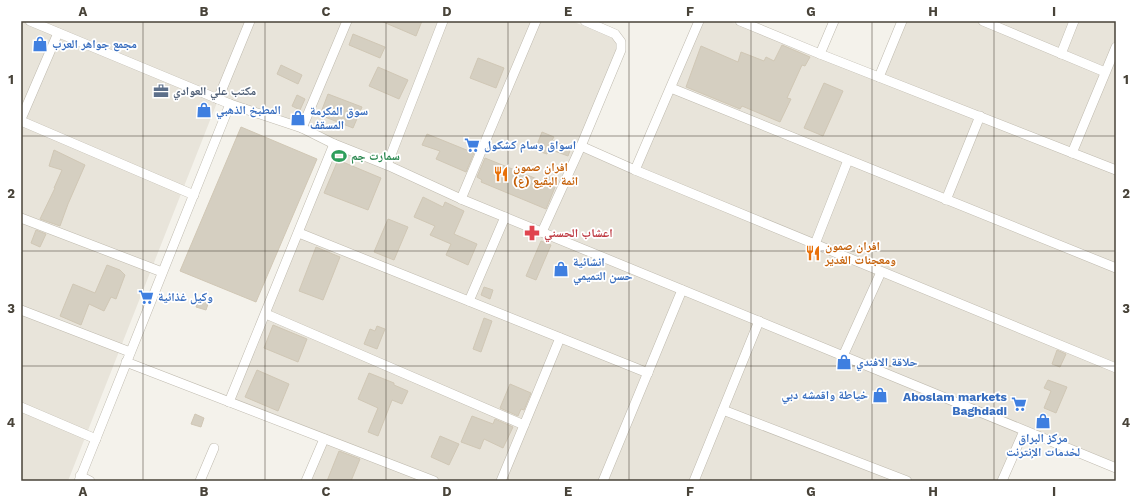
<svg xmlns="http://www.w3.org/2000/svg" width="1137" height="502" font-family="'Work Sans','Noto Naskh Arabic',sans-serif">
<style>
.residential{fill:#e8e4da}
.building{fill:#d5cfc1;stroke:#d0c7b5}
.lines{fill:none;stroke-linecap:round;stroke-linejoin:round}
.minor-casing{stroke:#bfbaae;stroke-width:10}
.minor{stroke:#fff;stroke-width:9}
.grid{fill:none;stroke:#484339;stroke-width:1;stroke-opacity:0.55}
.labels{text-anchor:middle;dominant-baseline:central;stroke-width:3.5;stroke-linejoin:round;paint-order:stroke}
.shop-label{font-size:12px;font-weight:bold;fill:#366cbe;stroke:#fff;text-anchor:start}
.service-label{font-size:12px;font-weight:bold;fill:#4e5e75;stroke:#fff;text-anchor:start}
.leisure-label{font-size:12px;font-weight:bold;fill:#27864d;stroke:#fff;text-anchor:start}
.food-label{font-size:12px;font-weight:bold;fill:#c56008;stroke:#fff;text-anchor:start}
.health-label{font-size:12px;font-weight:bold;fill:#be3a42;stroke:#fff;text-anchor:start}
.neatline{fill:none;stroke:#484339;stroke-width:1.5}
.grid-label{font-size:13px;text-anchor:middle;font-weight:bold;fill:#484339}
</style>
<rect width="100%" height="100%" fill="#f4f2eb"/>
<polygon class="residential" points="21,21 572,21 621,42 581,146 635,170 703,21 728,21 879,77 903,21 1116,21 1116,468 1024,431 1001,481 306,481 324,439 229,402 334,144 218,100 68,481 21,481"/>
<g class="building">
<polygon points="381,21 422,21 416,36"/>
<polygon points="353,34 385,47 380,58 349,45"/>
<polygon points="782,45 810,57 805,66 802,65 787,98 791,99 780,122 742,106 740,109 686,87 701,46 738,62 741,52 764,61 766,57 774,61"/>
<polygon points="478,58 504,68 496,88 470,78"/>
<polygon points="281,65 302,75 298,84 277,74"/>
<polygon points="378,67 408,80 399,99 369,86"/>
<polygon points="824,83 843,91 823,136 804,128"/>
<polygon points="328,94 362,107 353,128 320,115"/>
<polygon points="297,95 305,99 300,110 292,106"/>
<polygon points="241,127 317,159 256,302 180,271"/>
<polygon points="542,132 554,137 552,140 571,148 568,156 549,149 547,154 535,150"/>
<polygon points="427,134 474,153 466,172 436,159 440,151 422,145"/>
<polygon points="54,150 85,165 68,204 60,226 40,219 55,188 54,188 62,170 49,166"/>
<polygon points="485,158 547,183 549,177 558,180 546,209 481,182 482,180 477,177"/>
<polygon points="338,160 381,178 368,210 324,193"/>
<polygon points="423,197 443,207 445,202 464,211 454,234 477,244 468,265 446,255 451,244 430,235 435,226 414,217"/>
<polygon points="388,219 408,227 394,260 374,252"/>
<polygon points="36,230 46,234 40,247 31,243"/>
<polygon points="541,241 551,245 536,280 526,276"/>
<polygon points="316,247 340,257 323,300 299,291"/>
<polygon points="107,265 120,270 125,275 116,299 111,297 104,311 89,304 81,325 60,316 73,284 95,293"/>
<polygon points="484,287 493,290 490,299 481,295"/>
<polygon points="199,298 209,301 206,310 196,307"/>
<polygon points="484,318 492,321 481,352 473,349"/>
<polygon points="273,325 307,339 298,362 264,348"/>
<polygon points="377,326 385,329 377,349 364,344 370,329 375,331"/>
<polygon points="1057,350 1066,354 1060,367 1052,364"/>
<polygon points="257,370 289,384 278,411 245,397"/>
<polygon points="369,373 394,383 394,385 408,391 402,404 392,400 378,436 368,432 378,408 358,399"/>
<polygon points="1048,380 1067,387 1056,413 1044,408 1051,391 1044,388"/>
<polygon points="510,384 531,393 524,410 521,409 518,416 500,408"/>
<polygon points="195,414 204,418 201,427 191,424"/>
<polygon points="472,416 493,424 495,419 513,427 503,448 484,439 480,449 461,442"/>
<polygon points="440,436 459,444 449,465 431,457"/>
<polygon points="339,451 360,459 351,481 327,481"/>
</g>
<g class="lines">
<g class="minor-casing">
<g id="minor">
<polyline points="30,21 230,104 302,128 334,144 387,165 461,199 1116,468"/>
<polyline points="740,21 820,54 1116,170"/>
<polyline points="983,21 1105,72"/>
<polyline points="820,54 834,21"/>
<polyline points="1061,54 1074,21"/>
<polyline points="879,77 902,21"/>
<polyline points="671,88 1116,268"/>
<polyline points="218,99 250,21"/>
<polyline points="21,119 58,33"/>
<polyline points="21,121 194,195"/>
<polyline points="302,128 347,21"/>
<polyline points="581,146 635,170 1116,368"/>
<polyline points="1072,153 1116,47"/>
<polyline points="387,165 443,21"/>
<polyline points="635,170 699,21"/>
<polyline points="461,199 536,21"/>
<polyline points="946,200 980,116"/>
<polyline points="21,218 162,272"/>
<polyline points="542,232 581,146 621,50 621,42 615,34 585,21"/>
<polyline points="299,233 648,373"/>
<polyline points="815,244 848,160"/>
<polyline points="469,301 505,217"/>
<polyline points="21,310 130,352"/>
<polyline points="266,314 524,425"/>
<polyline points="843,356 881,272"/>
<polyline points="126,362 434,481"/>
<polyline points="229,402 334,144"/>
<polyline points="21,407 96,439"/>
<polyline points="723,410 907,481"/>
<polyline points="80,476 90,481"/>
<polyline points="79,481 230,104"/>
<polyline points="200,481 214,448"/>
<polyline points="306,481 324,439"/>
<polyline points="501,481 560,338"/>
<polyline points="603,481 682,290"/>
<polyline points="694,481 759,321"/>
<polyline points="1002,481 1024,431"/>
</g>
</g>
<use href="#minor" class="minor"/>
</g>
<path class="grid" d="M143 21V481M265 21V481M386 21V481M508 21V481M629 21V481M751 21V481M872 21V481M994 21V481M21 136H1116M21 251H1116M21 366H1116"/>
<defs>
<g id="shop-bare" transform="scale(1.2)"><path d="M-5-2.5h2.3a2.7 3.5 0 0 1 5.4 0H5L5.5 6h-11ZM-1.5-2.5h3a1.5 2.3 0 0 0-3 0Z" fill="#3f7fe0" stroke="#fff" stroke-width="2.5" paint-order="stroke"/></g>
<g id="office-bare" transform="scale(1.2)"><path d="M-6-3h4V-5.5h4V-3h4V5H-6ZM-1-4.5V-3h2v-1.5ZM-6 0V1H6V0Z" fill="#5c6f8a" stroke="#fff" stroke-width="2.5" paint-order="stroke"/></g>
<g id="supermarket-bare" transform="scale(1.2)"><path d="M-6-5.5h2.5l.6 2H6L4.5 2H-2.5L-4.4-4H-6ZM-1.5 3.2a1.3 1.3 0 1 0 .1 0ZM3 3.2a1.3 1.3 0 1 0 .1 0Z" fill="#3f7fe0" stroke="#fff" stroke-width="2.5" paint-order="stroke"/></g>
<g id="stadium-bare" transform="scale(1.2)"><path d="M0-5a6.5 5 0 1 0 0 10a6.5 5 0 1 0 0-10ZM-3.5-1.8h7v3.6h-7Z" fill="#2e9e5b" stroke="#fff" stroke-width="2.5" paint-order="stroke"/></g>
<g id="restaurant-bare" transform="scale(1.2)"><path d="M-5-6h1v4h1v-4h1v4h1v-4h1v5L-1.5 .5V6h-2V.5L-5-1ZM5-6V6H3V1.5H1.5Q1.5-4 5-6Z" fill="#e8710a" stroke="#fff" stroke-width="2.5" paint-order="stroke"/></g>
<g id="pharmacy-bare" transform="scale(1.2)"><path d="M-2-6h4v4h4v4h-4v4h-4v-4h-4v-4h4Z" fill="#e0444e" stroke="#fff" stroke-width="2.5" paint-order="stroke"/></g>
</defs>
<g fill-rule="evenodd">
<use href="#shop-bare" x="40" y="44"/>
<use href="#office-bare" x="161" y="91"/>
<use href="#shop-bare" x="204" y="110"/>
<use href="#shop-bare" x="298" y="118"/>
<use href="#supermarket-bare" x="472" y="145"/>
<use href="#stadium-bare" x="339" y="156"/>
<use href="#restaurant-bare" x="501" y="174"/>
<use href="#pharmacy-bare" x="532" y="233"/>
<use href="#restaurant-bare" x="813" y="253"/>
<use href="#shop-bare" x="561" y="269"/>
<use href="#supermarket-bare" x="146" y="297"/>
<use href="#shop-bare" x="844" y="362"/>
<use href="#shop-bare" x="880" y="395"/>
<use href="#supermarket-bare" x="1019" y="404"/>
<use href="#shop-bare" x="1043" y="421"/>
</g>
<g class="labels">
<g class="shop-label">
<text x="52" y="44">مجمع جواهر العرب</text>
<text x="216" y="110">المطبخ الذهبي</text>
<text x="310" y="111">سوق المكرمة<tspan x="310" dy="14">المسقف</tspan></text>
<text x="484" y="145">اسواق وسام كشكول</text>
<text x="573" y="262">انشائية<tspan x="573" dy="14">حسن التميمي</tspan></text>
<text x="158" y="297">وكيل غذائية</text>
<text x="856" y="362">حلاقة الافندي</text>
<text x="868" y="395" text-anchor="end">خياطة واقمشه دبي</text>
<text x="1007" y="397" text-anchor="end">Aboslam markets<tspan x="1007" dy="14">Baghdadi</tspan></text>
<text x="1043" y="438" text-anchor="middle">مركز البراق<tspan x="1043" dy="14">لخدمات الإنترنت</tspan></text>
</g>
<g class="service-label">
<text x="173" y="91">مكتب علي العوادي</text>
</g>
<g class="leisure-label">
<text x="351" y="156">سمارت جم</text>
</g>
<g class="food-label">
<text x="513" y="167">افران صمون<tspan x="513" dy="14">ائمة البقيع (ع)</tspan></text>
<text x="825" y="246">افران صمون<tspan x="825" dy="14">ومعجنات الغدير</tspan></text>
</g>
<g class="health-label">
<text x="544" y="233">اعشاب الحسني</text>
</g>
</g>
<rect width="1137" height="502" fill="none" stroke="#ffffff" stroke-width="44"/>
<rect x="22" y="22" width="1093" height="458" class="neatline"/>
<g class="grid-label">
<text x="83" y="16">A</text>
<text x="204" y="16">B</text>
<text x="326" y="16">C</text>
<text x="447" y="16">D</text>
<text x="568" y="16">E</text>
<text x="690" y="16">F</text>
<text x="811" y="16">G</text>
<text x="933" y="16">H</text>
<text x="1054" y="16">I</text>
<text x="11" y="84">1</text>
<text x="1126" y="84">1</text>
<text x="11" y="198">2</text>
<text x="1126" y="198">2</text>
<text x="11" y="313">3</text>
<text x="1126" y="313">3</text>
<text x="11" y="427">4</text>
<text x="1126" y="427">4</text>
<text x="83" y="496">A</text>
<text x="204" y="496">B</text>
<text x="326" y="496">C</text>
<text x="447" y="496">D</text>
<text x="568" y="496">E</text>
<text x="690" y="496">F</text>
<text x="811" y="496">G</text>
<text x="933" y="496">H</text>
<text x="1054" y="496">I</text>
</g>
</svg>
